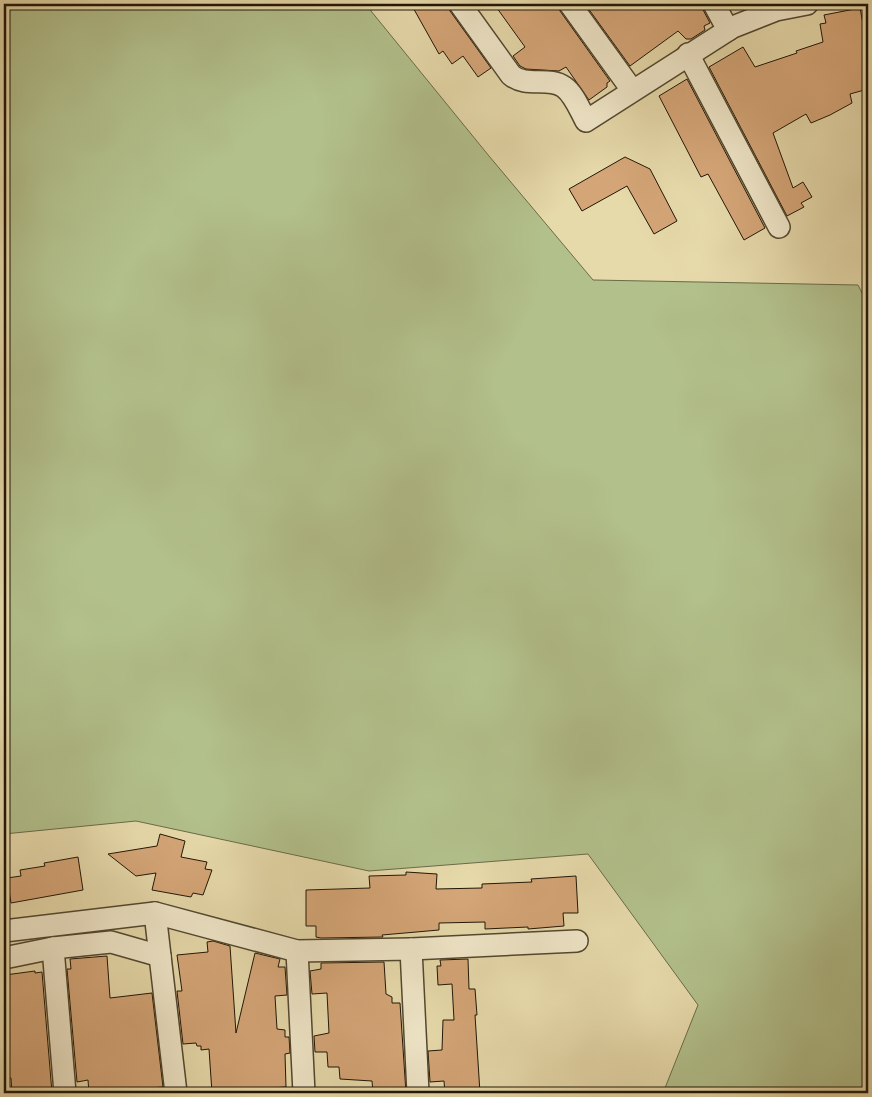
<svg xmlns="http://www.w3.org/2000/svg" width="872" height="1097" font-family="'IM FELL Double Pica',serif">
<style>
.green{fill:#b2c08b;stroke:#6a6b48}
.building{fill:#d4a577;stroke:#211606}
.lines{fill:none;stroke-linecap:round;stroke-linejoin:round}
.minor-casing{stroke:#52472f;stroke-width:24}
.minor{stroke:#efe6c8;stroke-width:21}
</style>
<rect width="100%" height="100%" fill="#e6d9aa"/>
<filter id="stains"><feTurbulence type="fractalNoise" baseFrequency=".004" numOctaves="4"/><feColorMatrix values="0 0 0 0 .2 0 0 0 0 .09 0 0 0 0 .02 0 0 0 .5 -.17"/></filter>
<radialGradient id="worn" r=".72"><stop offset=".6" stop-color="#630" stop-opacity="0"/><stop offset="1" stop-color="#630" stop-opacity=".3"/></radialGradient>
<polygon class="green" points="4,4 370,4 371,11 489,156 593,280 858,285 868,305 868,1093 663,1093 698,1005 588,854 369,871 136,821 4,834"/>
<g class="building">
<polygon points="411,4 448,4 450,11 491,68 478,77 463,56 452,64 443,51 439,54"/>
<polygon points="494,4 558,4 560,11 610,81 607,83 607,87 589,100 566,67 559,71 526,69 520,66 513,56 525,47"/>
<polygon points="585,4 700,4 710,23 704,26 705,30 691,39 686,39 678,31 630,66"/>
<polygon points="860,8 868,50 868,89 850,94 852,103 830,115 811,123 806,114 773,133 793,188 803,182 812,197 801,203 804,207 787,216 709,67 743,47 755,67 797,53 796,51 823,42 820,24 826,23 824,15"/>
<polygon points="687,79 765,228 744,240 708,174 701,177 659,96"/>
<polygon points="625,157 650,169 677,221 654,234 627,186 582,211 569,189"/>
<polygon points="160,834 185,841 181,857 207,862 205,869 212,870 203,895 193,893 191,897 152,890 156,873 136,876 108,854 157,846"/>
<polygon points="78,857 83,890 11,903 7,878 21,876 20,870 45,866 44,863"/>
<polygon points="406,872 437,874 436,889 482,888 482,884 532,882 531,879 576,876 578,913 563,913 564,926 528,929 528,927 485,929 485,922 439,923 439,930 382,935 383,937 321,938 316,937 316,926 306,926 306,890 370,888 369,876 406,875"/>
<polygon points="213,941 230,946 236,1033 255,953 280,959 278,967 285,967 287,995 275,996 277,1029 285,1030 285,1037 289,1037 290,1053 285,1054 286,1087 238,1090 238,1093 212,1093 209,1049 201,1050 201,1046 197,1046 196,1043 183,1044 177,991 182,991 177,955 208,952 207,942"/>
<polygon points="107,956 110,998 152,993 163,1087 119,1090 119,1093 89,1093 88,1080 77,1082 67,969 71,969 70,959"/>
<polygon points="468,959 469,989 475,989 477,1015 475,1015 480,1093 445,1093 444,1081 430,1082 428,1051 442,1050 443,1020 454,1020 452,984 438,985 437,966 441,966 440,960"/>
<polygon points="384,962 386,994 392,997 392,1003 400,1003 406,1093 373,1093 372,1081 340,1079 339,1067 328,1067 327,1052 315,1052 314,1036 329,1033 327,993 312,994 310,971 321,969 321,963"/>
<polygon points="35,971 35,973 42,972 52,1093 12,1093 11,1078 4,1078 4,981 6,981 5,975"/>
</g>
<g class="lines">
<g class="minor-casing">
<g id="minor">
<path d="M460 4 511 75C526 88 549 76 564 87 574 94 580 110 586 121L733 27 776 10 807 4"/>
<polyline points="570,4 632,90"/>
<polyline points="714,4 728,30"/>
<polyline points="688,54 779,227"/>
<polyline points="155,913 176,1093"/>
<polyline points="4,931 155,913 297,951 411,949 418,1093"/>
<polyline points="53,948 65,1093"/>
<polyline points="411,949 577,941"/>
<polyline points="297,951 304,1093"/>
<polyline points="4,958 53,948 111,942 160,956"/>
</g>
</g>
<use href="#minor" class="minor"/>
</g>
<rect width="872" height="1097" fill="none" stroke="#e6d9aa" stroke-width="20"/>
<rect x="5" y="5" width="862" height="1087" fill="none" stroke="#211606" stroke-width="2.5"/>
<rect x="10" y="10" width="852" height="1077" fill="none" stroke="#211606"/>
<rect width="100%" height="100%" filter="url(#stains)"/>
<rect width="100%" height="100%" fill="url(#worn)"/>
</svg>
